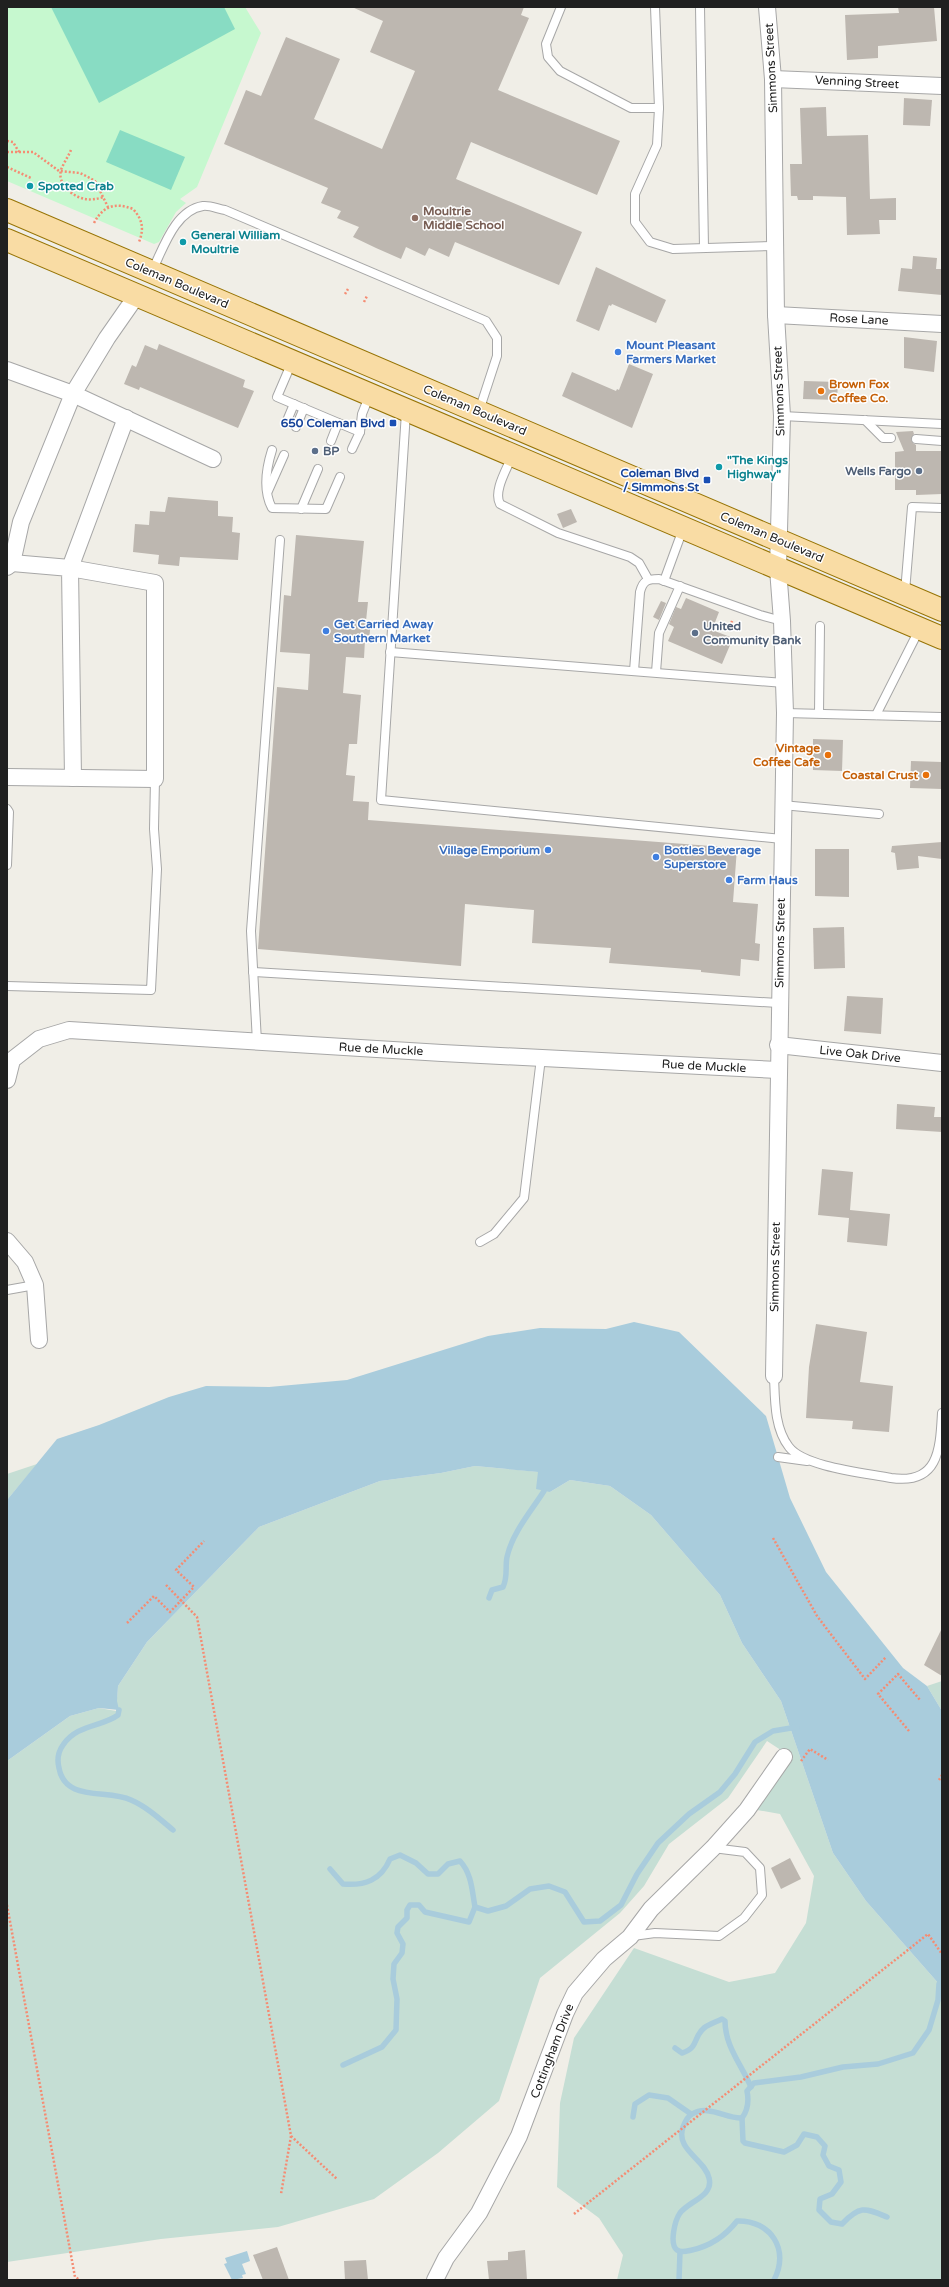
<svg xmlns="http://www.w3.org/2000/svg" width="949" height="2287" font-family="'Varela Round',sans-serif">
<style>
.wetland{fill:#c5ded4}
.park{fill:#c6f8cf}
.pitch{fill:#88dcc3}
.water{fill:#a9ccdc}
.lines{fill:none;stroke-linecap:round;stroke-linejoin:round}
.stream{stroke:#a9ccdc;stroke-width:5.5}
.building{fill:#bdb7b0}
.service-casing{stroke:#a7a7a7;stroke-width:10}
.minor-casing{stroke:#a7a7a7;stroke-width:18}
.primary-casing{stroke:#977405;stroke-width:24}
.path{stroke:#f58c73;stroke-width:2.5;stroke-dasharray:2 2;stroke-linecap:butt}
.service{stroke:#fff;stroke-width:8}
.minor{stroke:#fff;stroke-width:16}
.primary{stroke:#f9dca4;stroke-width:22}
.culture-dot{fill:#0f9aa8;stroke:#fff;stroke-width:1.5}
.education-dot{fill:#8d6e63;stroke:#fff;stroke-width:1.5}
.shop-dot{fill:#3f7fe0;stroke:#fff;stroke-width:1.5}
.food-dot{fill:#e8710a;stroke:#fff;stroke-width:1.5}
.transit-dot{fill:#1a4fb4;stroke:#fff;stroke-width:1.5}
.service-dot{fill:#5c6f8a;stroke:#fff;stroke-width:1.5}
.labels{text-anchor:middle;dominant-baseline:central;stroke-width:3;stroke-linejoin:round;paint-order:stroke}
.street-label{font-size:12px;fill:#202020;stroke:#fff}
.culture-label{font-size:12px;font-weight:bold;fill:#0d838f;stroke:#fff;text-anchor:start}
.education-label{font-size:12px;font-weight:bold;fill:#785e54;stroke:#fff;text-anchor:start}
.shop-label{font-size:12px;font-weight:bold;fill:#366cbe;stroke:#fff;text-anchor:start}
.food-label{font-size:12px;font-weight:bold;fill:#c56008;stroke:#fff;text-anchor:end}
.transit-label{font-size:12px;font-weight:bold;fill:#164399;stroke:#fff;text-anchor:end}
.service-label{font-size:12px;font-weight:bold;fill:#4e5e75;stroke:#fff;text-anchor:start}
</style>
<rect width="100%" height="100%" fill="#f0eee7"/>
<g class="wetland">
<polygon points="37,1464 7,1500 7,1474"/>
<polygon points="475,1466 539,1472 550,1492 570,1480 610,1486 651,1515 720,1595 742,1643 781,1701 833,1853 866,1901 939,1984 942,1992 942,2280 617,2280 623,2255 599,2218 557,2187 560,2103 574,2038 634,1948 729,1982 775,1973 806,1923 814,1876 780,1814 757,1810 793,1758 767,1741 728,1798 669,1844 644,1886 620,1913 540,1978 499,2101 438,2153 374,2199 278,2227 161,2239 7,2262 7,1761 70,1716 99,1708 116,1711 118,1686 147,1642 259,1527 380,1481 441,1473"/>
<polygon points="942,1681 942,1711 927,1686"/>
</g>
<polygon class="park" points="7,7 245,7 261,33 197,187 180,199 186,203 176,212 159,242 154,244 7,181"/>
<g class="pitch">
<polygon points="51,7 224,7 235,29 99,103"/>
<polygon points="120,130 185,157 171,190 106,162"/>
</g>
<g class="water">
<polygon points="634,1322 679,1332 766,1416 790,1498 826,1572 903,1668 927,1686 942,1711 942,1992 939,1984 866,1901 833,1853 781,1701 742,1643 720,1595 651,1515 610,1486 570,1480 550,1492 536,1489 538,1472 475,1466 441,1473 380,1481 259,1527 147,1642 118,1686 117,1701 119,1710 99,1708 70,1716 7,1761 7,1500 57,1439 99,1425 169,1397 206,1386 269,1387 347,1380 488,1336 540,1328 606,1329"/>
<polygon points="247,2251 250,2261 242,2264 246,2274 242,2275 243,2278 232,2280 224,2264 227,2263 225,2258"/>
</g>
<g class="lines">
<g class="stream">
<path d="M489 1598 492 1590 503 1587C508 1577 505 1567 507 1557 512 1533 532 1510 544 1491"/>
<path d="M119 1710 118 1715C102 1727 77 1724 63 1745 58 1752 57 1760 59 1768 65 1802 107 1789 131 1800 147 1807 160 1819 173 1830"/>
<path d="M330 1869 343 1884C365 1886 381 1880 390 1859L400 1855 416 1863 428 1874H438L448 1864 460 1861C472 1874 472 1891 475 1907"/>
<path d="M675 2048 682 2053C699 2048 693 2037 704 2028 709 2024 716 2022 722 2019L725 2021C725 2046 741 2064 751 2087"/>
<polyline points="343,2065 382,2047 396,2030 397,1999 393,1979 394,1964 402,1953 403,1944 397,1933 398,1927 407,1918 407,1910 410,1905 419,1905 425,1912 469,1922 475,1907 488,1911 506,1906 530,1889 549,1886 565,1892 584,1922 600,1921 621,1905 637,1874 658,1843 689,1814 720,1792 735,1774 755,1742 773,1731 797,1727"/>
<polyline points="633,2117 635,2104 649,2095 668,2098 691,2114"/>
<path d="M742 2118 743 2141 745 2143 784 2152 797 2145 804 2134 817 2137 825 2146 823 2155 829 2166 839 2170 841 2182 832 2194 820 2199 819 2210 831 2222 842 2224C860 2205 865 2208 887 2217"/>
<polyline points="679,2280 680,2252"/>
<path d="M774 2280C790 2250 771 2220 737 2221 726 2235 710 2246 692 2250 687 2251 681 2253 677 2250 669 2244 675 2220 680 2213 689 2201 714 2196 709 2178 705 2159 675 2150 683 2127 685 2122 688 2116 692 2114 709 2104 726 2119 742 2118 748 2110 749 2101 747 2091L754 2083 801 2077 843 2067 878 2064 913 2053 929 2030 938 2000 939 1984 942 1981"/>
</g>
</g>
<g class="building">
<polygon points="352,7 524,7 521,15 529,18 498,90 620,141 597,195 471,142 456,179 582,232 559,285 455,242 449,257 429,248 425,256 406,247 401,259 376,248 353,237 359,227 337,218 341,211 321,203 328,188 224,144 246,90 261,96 286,37 340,59 314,119 382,149 415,71 370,52 383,21"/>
<polygon points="898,7 934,7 937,41 878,46 878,58 847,60 845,15 899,13"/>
<polygon points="904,98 932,100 930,126 903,125"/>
<polygon points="826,107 827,136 868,135 870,199 896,198 896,220 879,220 880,234 847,235 846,197 813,196 813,200 798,200 797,196 791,196 790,164 802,164 800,108"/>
<polygon points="913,256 937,258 936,269 942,269 942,295 898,291 901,268 912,269"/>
<polygon points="596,267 666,300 656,323 612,304 611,306 609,305 599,331 576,321"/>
<polygon points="904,337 937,341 934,372 904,368"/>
<polygon points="159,344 245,380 243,387 254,391 238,428 140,387 139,390 124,384 132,365 136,367 145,345 157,350"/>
<polygon points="629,364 653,374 632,428 562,396 572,372 616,391 617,389 619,390"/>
<polygon points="804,381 838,382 837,400 803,399"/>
<polygon points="913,431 914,434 911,439 913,443 916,445 916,451 942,451 942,494 916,495 916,490 895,490 895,452 904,451 896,432"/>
<polygon points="168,497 218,501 218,516 233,517 232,532 240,533 238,560 180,557 179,566 158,564 159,555 133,552 135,524 149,525 150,511 165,512"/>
<polygon points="571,509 577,522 563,528 557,514"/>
<polygon points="296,535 364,541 358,602 368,602 366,621 371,621 369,640 365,640 364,658 346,657 343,693 361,695 357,744 349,744 346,775 355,776 353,801 369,802 368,820 737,848 733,902 758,904 755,943 760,944 759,961 741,959 740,976 701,972 701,970 609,963 611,948 532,943 534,910 465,904 461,966 258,949 277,687 308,690 310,654 280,652 284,595 291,596"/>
<polygon points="686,598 719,612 712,630 733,638 722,664 668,641 674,627 669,624 676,607 681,609"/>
<polygon points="661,601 666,603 659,620 653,617"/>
<polygon points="813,739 843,740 842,771 813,770"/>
<polygon points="911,761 942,762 942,789 910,788"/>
<polygon points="942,842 942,859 918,856 919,868 897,870 895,853 891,852 892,846"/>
<polygon points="815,849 849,849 849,897 815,896"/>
<polygon points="844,927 845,968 814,969 813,928"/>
<polygon points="847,996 883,998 881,1034 844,1031"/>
<polygon points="897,1104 935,1107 934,1117 942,1117 942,1132 896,1129"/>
<polygon points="822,1169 853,1172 850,1210 890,1214 887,1246 847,1242 849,1218 818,1215"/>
<polygon points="816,1324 867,1332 860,1382 893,1386 889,1432 852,1429 853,1421 806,1418 809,1367"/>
<polygon points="942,1628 942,1676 924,1665"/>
<polygon points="790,1858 801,1879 781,1889 771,1868"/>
<polygon points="277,2247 289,2280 263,2280 253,2255"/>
<polygon points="525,2250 527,2280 489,2280 487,2261 508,2260 508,2252"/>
<polygon points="366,2260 368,2280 345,2280 344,2261"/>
</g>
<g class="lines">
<g class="service-casing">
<g id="service">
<polyline points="561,7 546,44 548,57 560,71 631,108 659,108"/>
<polyline points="655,7 659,108 657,145 635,194 635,222 650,242 673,249 774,246"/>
<polyline points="700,7 704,248"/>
<path d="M152 271C163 249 175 210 203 206 210 205 218 209 225 210L486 321 497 338V356L479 411"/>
<polyline points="292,362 277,397 360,432 362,414 370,394"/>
<polyline points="406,412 381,800 782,839"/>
<polyline points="782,416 942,424"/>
<polyline points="865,420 883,438 891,438"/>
<polyline points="286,423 294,404"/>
<polyline points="296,427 304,408"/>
<polyline points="916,439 942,441"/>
<polyline points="331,441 338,423"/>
<polyline points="352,449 360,432"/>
<path d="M272 450C266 469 263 491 272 508L326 509 340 477"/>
<path d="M512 456C507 469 493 491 500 504L558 533 630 557 639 563 648 579"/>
<polyline points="268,491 284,455"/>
<polyline points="301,509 318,469"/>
<polyline points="664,581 683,529"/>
<polyline points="905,592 912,507 942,508"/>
<polyline points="390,652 784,683"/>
<path d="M634 671 640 592C643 580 648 579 659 579L760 615 782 621"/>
<polyline points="656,672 659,633 680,586"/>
<polyline points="785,713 942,717"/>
<polyline points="819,713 820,626"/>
<polyline points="876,715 919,630"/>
<polyline points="782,805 879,814"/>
<polyline points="7,809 9,812 7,865"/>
<polyline points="253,972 778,1003"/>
<polyline points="7,986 151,990 157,869 154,829 155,779"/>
<polyline points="257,1042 251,931 280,540"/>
<polyline points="480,1242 494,1234 524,1198 541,1058"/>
<polyline points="7,1290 35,1285"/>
<path d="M774 1376C775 1399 774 1428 789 1447 804 1467 866 1473 891 1478 939 1485 940 1449 942 1413"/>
<polyline points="778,1457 807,1461"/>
<polyline points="633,1936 655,1933 719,1936 744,1918 762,1895 760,1868 745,1852 713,1848"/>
</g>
</g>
<g class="minor-casing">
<g id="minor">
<polyline points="767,7 773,79 776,315 782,416 778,569 782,621 785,713 774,1376"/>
<polyline points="773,79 942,86"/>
<polyline points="137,295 107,338 73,394 213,459"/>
<polyline points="776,315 942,324"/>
<polyline points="7,370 73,394 21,522 12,563 7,567"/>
<polyline points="12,563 70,568 73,778"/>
<polyline points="7,777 155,779 155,583 70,568 126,418"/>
<polyline points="778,1045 942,1063"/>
<polyline points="7,1080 12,1060 39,1039 69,1030 442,1053 778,1070"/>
<polyline points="7,1241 25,1262 35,1285 39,1340"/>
<polyline points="435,2280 446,2258 479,2213 519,2136 565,2014 575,1993 604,1959 630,1937 651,1909 713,1848 747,1810 784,1757"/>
</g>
</g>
<g class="primary-casing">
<g id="primary">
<polyline points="7,210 942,610"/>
<polyline points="7,240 942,638"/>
</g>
</g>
<g class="path">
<polyline points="7,141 13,142 19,152"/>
<path d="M71 150C68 157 63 164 61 170 57 184 73 197 85 199 91 200 97 199 104 197"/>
<polyline points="7,152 33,152 59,171 80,173 88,177 95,181 108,207"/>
<polyline points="7,167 31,178"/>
<path d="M94 223C103 206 115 202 133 209 143 220 144 229 139 242"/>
<polyline points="345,294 348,289"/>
<polyline points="364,302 367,296"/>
<polyline points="728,630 733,619"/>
<polyline points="773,1538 817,1616 865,1679 886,1657"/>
<polyline points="166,1585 197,1617 291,2136 281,2194"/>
<polyline points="127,1623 154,1596 170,1612 194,1587 176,1570 204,1541"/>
<polyline points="909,1731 878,1694 898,1674 920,1700"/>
<polyline points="801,1761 810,1749 828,1760"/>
<polyline points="939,1780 942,1775"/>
<polyline points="7,1905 75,2277 80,2280"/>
<polyline points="291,2136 337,2179"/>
<polyline points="574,2214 928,1934 942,1954"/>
</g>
<use href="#service" class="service"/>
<use href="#minor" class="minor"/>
<use href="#primary" class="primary"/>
</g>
<g class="culture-dot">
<circle cx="30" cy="186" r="4"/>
<circle cx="183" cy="242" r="4"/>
<circle cx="719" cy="467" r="4"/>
</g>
<circle class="education-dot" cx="415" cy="218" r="4"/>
<g class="shop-dot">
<circle cx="618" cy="352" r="4"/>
<circle cx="326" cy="631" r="4"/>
<circle cx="548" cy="850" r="4"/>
<circle cx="656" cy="857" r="4"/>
<circle cx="729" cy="880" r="4"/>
</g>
<g class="food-dot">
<circle cx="821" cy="391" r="4"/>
<circle cx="828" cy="755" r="4"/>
<circle cx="926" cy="775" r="4"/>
</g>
<g class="transit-dot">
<rect x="389" y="419" width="8" height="8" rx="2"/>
<rect x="703" y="476" width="8" height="8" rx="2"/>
</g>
<g class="service-dot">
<circle cx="315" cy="451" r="4"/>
<circle cx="919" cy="471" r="4"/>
<circle cx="695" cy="633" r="4"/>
</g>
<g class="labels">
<g class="street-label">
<text transform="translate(771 68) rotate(-93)">Simmons Street</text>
<text transform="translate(857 82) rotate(3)">Venning Street</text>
<text transform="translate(177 283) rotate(23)">Coleman Boulevard</text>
<text transform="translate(859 319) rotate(3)">Rose Lane</text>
<text transform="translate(779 391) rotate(-92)">Simmons Street</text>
<text transform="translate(475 410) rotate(23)">Coleman Boulevard</text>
<text transform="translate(772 537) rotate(23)">Coleman Boulevard</text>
<text transform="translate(780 943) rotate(-89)">Simmons Street</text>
<text transform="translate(381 1049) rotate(3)">Rue de Muckle</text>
<text transform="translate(860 1054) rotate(6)">Live Oak Drive</text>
<text transform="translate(704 1066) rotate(3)">Rue de Muckle</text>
<text transform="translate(775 1267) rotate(-89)">Simmons Street</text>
<text transform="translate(552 2051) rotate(-69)">Cottingham Drive</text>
</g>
<g class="culture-label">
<text x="38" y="186">Spotted Crab</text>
<text x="191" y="235">General William<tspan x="191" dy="14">Moultrie</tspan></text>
<text x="727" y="460">"The Kings<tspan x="727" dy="14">Highway"</tspan></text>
</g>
<g class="education-label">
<text x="423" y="211">Moultrie<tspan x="423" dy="14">Middle School</tspan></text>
</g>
<g class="shop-label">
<text x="626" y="345">Mount Pleasant<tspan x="626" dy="14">Farmers Market</tspan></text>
<text x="334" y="624">Get Carried Away<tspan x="334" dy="14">Southern Market</tspan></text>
<text x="540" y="850" text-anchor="end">Village Emporium</text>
<text x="664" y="850">Bottles Beverage<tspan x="664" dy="14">Superstore</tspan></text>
<text x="737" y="880">Farm Haus</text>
</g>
<g class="food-label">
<text x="829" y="384" text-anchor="start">Brown Fox<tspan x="829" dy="14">Coffee Co.</tspan></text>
<text x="820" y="748">Vintage<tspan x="820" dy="14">Coffee Cafe</tspan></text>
<text x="918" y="775">Coastal Crust</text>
</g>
<g class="transit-label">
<text x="385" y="423">650 Coleman Blvd</text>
<text x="699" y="473">Coleman Blvd<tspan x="699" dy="14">/ Simmons St</tspan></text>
</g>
<g class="service-label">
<text x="323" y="451">BP</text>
<text x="911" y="471" text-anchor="end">Wells Fargo</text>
<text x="703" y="626">United<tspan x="703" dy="14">Community Bank</tspan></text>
</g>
</g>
<rect width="949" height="2287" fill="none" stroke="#202020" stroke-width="16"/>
</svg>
